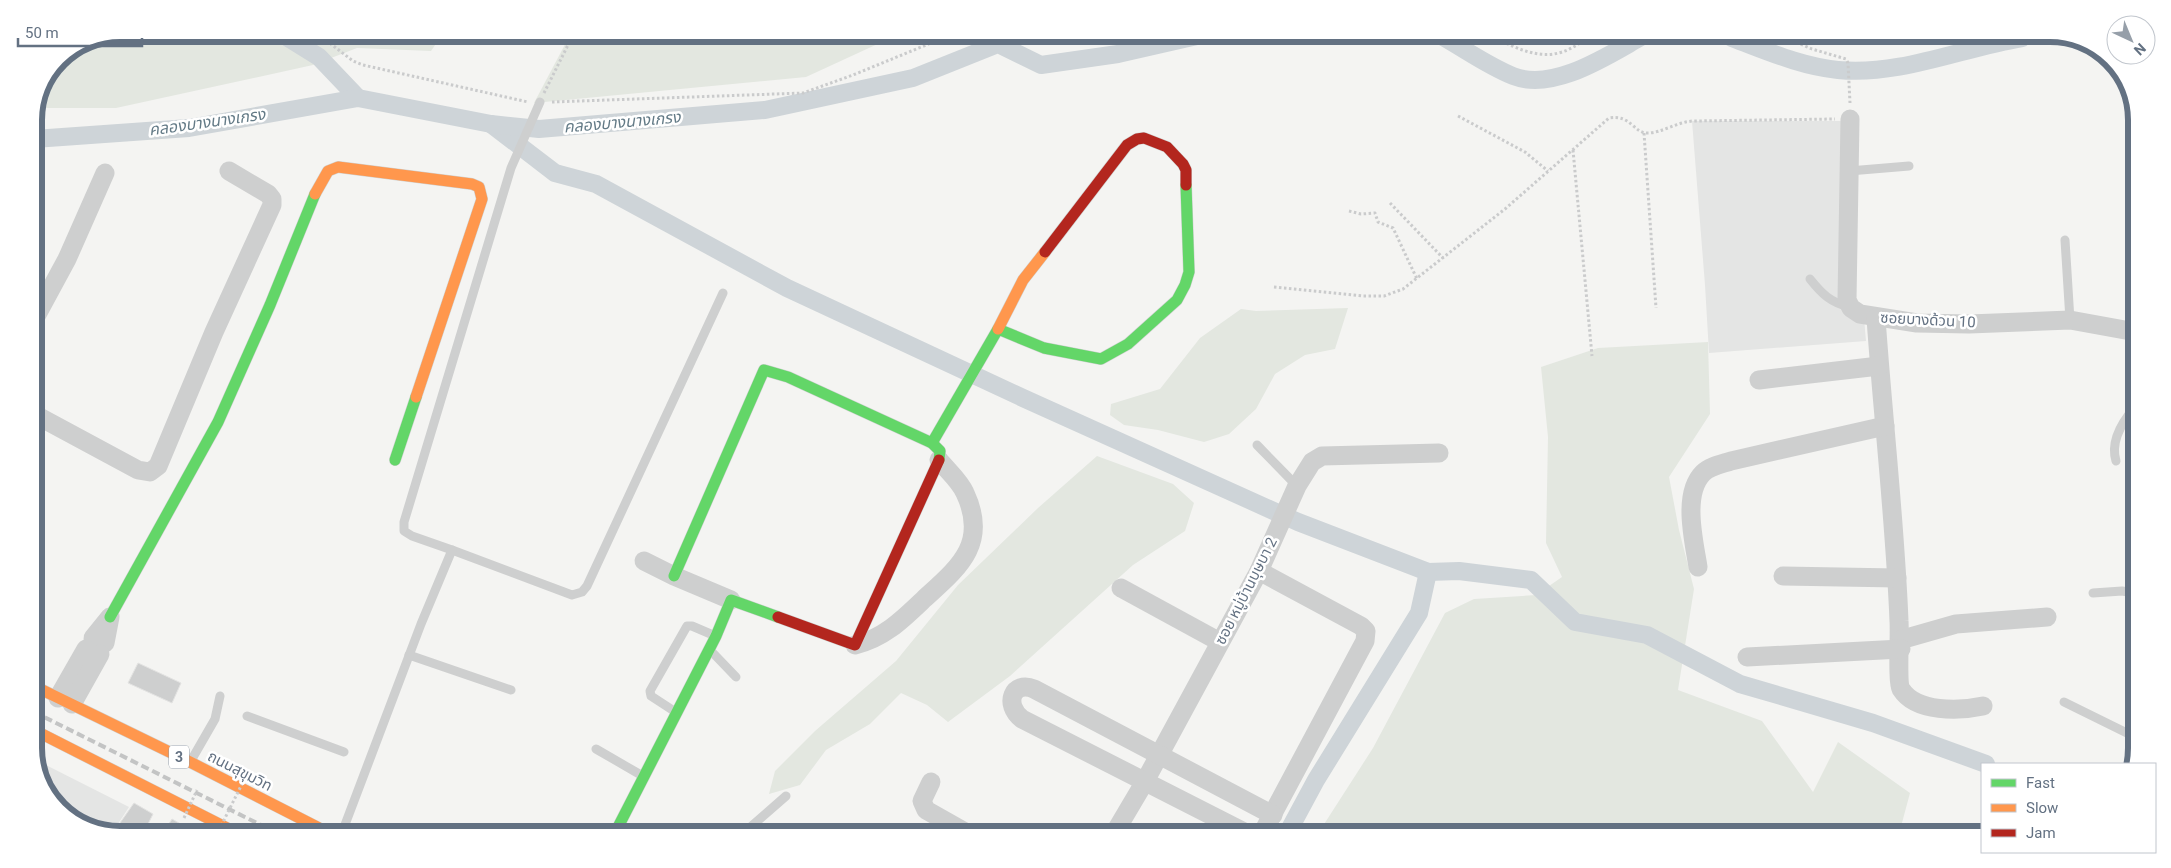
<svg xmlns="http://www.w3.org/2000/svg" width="2171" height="868" font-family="Roboto,'Noto Sans Thai',sans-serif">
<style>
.built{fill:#e4e5e4}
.green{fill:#e3e7e0}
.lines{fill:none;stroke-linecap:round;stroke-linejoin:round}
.canal{stroke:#ced4d8;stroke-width:18}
.building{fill:#cecfcf;stroke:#e3e3e2}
.fast-casing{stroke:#cfd1d1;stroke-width:12}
.slow-casing{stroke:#cfd1d1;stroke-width:12}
.jam-casing{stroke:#cfd1d1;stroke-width:12}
.path{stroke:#cacbcc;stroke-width:3;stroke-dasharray:2.5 2.5;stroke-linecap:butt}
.lane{stroke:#cecfcf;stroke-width:9}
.street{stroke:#cecfcf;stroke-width:19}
.fast{stroke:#63d668;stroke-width:11}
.slow{stroke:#ff974d;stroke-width:11}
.jam{stroke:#b3261e;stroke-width:11}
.rail{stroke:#c3c4c4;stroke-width:4;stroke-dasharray:8 4;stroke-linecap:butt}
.path-bridge{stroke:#cacbcc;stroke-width:3;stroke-dasharray:2.5 2.5;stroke-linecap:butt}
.labels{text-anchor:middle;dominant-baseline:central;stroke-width:5;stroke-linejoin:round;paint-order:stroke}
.shield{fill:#fff;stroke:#929ca8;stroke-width:1}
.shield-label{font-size:14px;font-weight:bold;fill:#637182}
.street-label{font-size:15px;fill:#637182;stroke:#fff}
.water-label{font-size:16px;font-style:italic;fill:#637a86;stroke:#fff}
.rim{fill:none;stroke:#637182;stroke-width:6}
</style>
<rect width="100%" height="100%" fill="#f4f4f2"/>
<g class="built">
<polygon points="1692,121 1843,121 1844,297 1864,318 1866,341 1709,353 1705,285"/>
<polygon points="36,760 129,807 114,830 93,830 52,800"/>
</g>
<g class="green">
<polygon points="121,34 442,35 431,51 357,48 313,65 116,108 37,108 59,59 88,40"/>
<polygon points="570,35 895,36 806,77 534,103"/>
<polygon points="1348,308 1335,349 1305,355 1275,374 1256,409 1229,434 1204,442 1158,430 1124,425 1110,415 1111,404 1160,389 1200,338 1241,309 1256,311"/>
<polygon points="1708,342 1710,414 1669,477 1679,530 1694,589 1678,690 1762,721 1813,792 1838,742 1910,793 1899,834 1319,832 1373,748 1445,613 1474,599 1536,595 1562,577 1546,543 1548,437 1541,367 1598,348"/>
<polygon points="1097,456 1173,484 1194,503 1185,531 1133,565 1010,676 948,722 927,705 901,693 870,724 826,750 800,785 769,794 775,771 815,731 896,661 958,585 1038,508"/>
</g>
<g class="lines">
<g class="canal">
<polyline points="282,34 319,57 358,98"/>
<path d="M1443 37C1466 50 1488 66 1513 76 1553 92 1607 56 1641 37"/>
<path d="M1732 38C1767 51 1800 66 1838 70 1900 76 1962 48 2022 38"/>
<polyline points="491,124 555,173 596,184 787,288 1023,398 1298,522 1428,572 1459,571 1531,580 1575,622 1647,635 1740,684 1873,723 1986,764"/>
<polyline points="34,139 189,128 358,98 491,124 539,129 765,110 913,78 998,44 1041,65 1118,54 1197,36"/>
<polyline points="1288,832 1316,780 1419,613 1428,572"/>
</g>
</g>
<g class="building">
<polygon points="138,663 181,683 172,703 128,683"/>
<polygon points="134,803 153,814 145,830 115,830"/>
<polygon points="172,819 191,830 165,830"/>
</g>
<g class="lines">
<g class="fast-casing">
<g id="fast">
<polyline points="932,443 998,329 1044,348 1101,359 1128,344 1177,300 1185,285 1189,272 1186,185"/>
<polyline points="395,460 416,397"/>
<polyline points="674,576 764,370 788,377 932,443 940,451 939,460"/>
<polyline points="110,617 218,422 270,305 315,194"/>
<polyline points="616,831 716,636 731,600 778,617"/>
</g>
</g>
<g class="slow-casing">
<g id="slow">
<polyline points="315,194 328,171 338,167 472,184 479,187 482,199 416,397"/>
<polyline points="998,329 1023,280 1045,252"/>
<polyline points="34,686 190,762 323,830"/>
<polyline points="34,730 231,830"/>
</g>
</g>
<g class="jam-casing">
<g id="jam">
<polyline points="1045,252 1127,145 1137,139 1144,138 1167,147 1183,164 1186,170 1186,185"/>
<polyline points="778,617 855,645 939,460"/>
</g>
</g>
<g class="path">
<polyline points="318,34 353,61 363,65 528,102"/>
<path d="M1493 37C1514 47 1538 60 1562 52 1572 49 1581 42 1590 37"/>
<polyline points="1787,38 1812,49 1846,59 1848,63 1850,103"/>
<polyline points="544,93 573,35"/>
<polyline points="552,102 803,93 853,75 948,36"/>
<polyline points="1458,116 1525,152 1548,171"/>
<polyline points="1644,133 1656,308"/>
<polyline points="1573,150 1592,356"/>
<polyline points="1390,203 1443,258"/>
<polyline points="1349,211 1361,214 1375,213 1378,222 1393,228 1417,279"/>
<path d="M1274 287 1363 296H1384L1403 289 1505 209 1609 118C1631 114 1634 134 1648 133 1661 133 1677 122 1693 121L1835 119"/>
</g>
<g class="lane">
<polyline points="1849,171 1909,166"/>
<polyline points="2065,240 2070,320"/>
<path d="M1810 279C1822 294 1830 302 1849 307"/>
<polyline points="1257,445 1297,486"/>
<path d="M2116 461C2110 441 2122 422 2135 407"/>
<polyline points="452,550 572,595 582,592 587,586 723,293"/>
<polyline points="2093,593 2122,591 2134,593"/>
<polyline points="712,652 736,677"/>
<polyline points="409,655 511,690"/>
<polyline points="2064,702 2133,736"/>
<polyline points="674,711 651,696 650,691 687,626 692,626 713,635"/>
<polyline points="247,716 344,752"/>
<polyline points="596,749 641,775"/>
<polyline points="192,759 215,719 220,696"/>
<polyline points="343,830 421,624 452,550 412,536 404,531 404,522 511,168 540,102"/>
<polyline points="746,831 786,796"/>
</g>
<g class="street">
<polyline points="1850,119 1847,300 1851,308 1860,314 1917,323 1969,324 2070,320 2136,332"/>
<path d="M1876 318C1883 419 1895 520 1899 621 1900 634 1897 682 1901 689 1916 713 1960 711 1983 706"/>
<polyline points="34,320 67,259 105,173"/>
<polyline points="1759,380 1879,366"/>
<polyline points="34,414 138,470 150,472 158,466 214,332 272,205 272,199 268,194 229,171"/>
<polyline points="644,561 674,576 731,600"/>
<path d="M1698 567C1694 541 1682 494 1703 473 1710 466 1722 464 1731 461L1885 426"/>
<polyline points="1259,571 1361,626 1366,631 1365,641 1263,832"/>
<polyline points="1783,576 1897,578"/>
<polyline points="1121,588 1220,642"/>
<polyline points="93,638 110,617 105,643"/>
<polyline points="1900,640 1956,624 2047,617"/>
<path d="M855 645C884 638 902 620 924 599 958 568 989 544 965 493 960 481 947 470 939 460"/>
<polyline points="1747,657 1901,649"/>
<polyline points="58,698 86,649"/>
<polyline points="72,704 100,654"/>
<polyline points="931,782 922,801 926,810 965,832"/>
<polyline points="1115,832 1144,783 1259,571 1297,486 1312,462 1322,456 1439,453"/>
<path d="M1244 832 1022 719C1003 704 1013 680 1034 689L1273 815"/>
</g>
<use href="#fast" class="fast"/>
<use href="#slow" class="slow"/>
<use href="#jam" class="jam"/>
<polyline class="rail" points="34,712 271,830"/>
<g class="path-bridge">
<polyline points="184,818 197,790"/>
<polyline points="219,830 246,776"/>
</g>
</g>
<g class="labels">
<rect class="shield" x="169" y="745.5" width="20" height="23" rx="4"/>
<g class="shield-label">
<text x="179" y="757">3</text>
</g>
<g class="street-label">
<text transform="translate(1928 320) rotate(3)">ซอยบางด้วน 10</text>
<text transform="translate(1246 591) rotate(-63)">ซอย หมู่บ้านบุษบา 2</text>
<text transform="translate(240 771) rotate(27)">ถนนสุขุมวิท</text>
</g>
<g class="water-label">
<text transform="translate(207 122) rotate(-8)">คลองบางนางเกรง</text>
<text transform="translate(622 122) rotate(-5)">คลองบางนางเกรง</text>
</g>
</g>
<path d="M0 0H2171V868H0ZM120 42H2050A78 78 0 0 1 2128 120V748A78 78 0 0 1 2050 826H120A78 78 0 0 1 42 748V120A78 78 0 0 1 120 42Z" fill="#fff" fill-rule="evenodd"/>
<path class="rim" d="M120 42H2050A78 78 0 0 1 2128 120V748A78 78 0 0 1 2050 826H120A78 78 0 0 1 42 748V120A78 78 0 0 1 120 42Z"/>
<rect x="1981" y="763" width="175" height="90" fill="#ffffff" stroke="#c1c6cd"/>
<rect x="1991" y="779" width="25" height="8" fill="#63d668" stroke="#c1c6cd"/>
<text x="2026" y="788" font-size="15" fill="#637182">Fast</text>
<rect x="1991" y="804" width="25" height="8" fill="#ff974d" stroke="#c1c6cd"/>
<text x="2026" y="813" font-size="15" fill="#637182">Slow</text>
<rect x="1991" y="829" width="25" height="8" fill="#b3261e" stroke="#c1c6cd"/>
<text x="2026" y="838" font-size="15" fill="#637182">Jam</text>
<g transform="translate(2131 40) rotate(136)"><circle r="24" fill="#ffffff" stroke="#c1c6cd"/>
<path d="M0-4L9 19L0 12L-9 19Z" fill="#969fa9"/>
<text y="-8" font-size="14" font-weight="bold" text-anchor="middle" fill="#637182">N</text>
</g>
<path d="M18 38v8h124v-8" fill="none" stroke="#637182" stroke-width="2.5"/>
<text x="25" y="38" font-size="15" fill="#637182" stroke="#ffffff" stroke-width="4" paint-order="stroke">50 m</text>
</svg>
